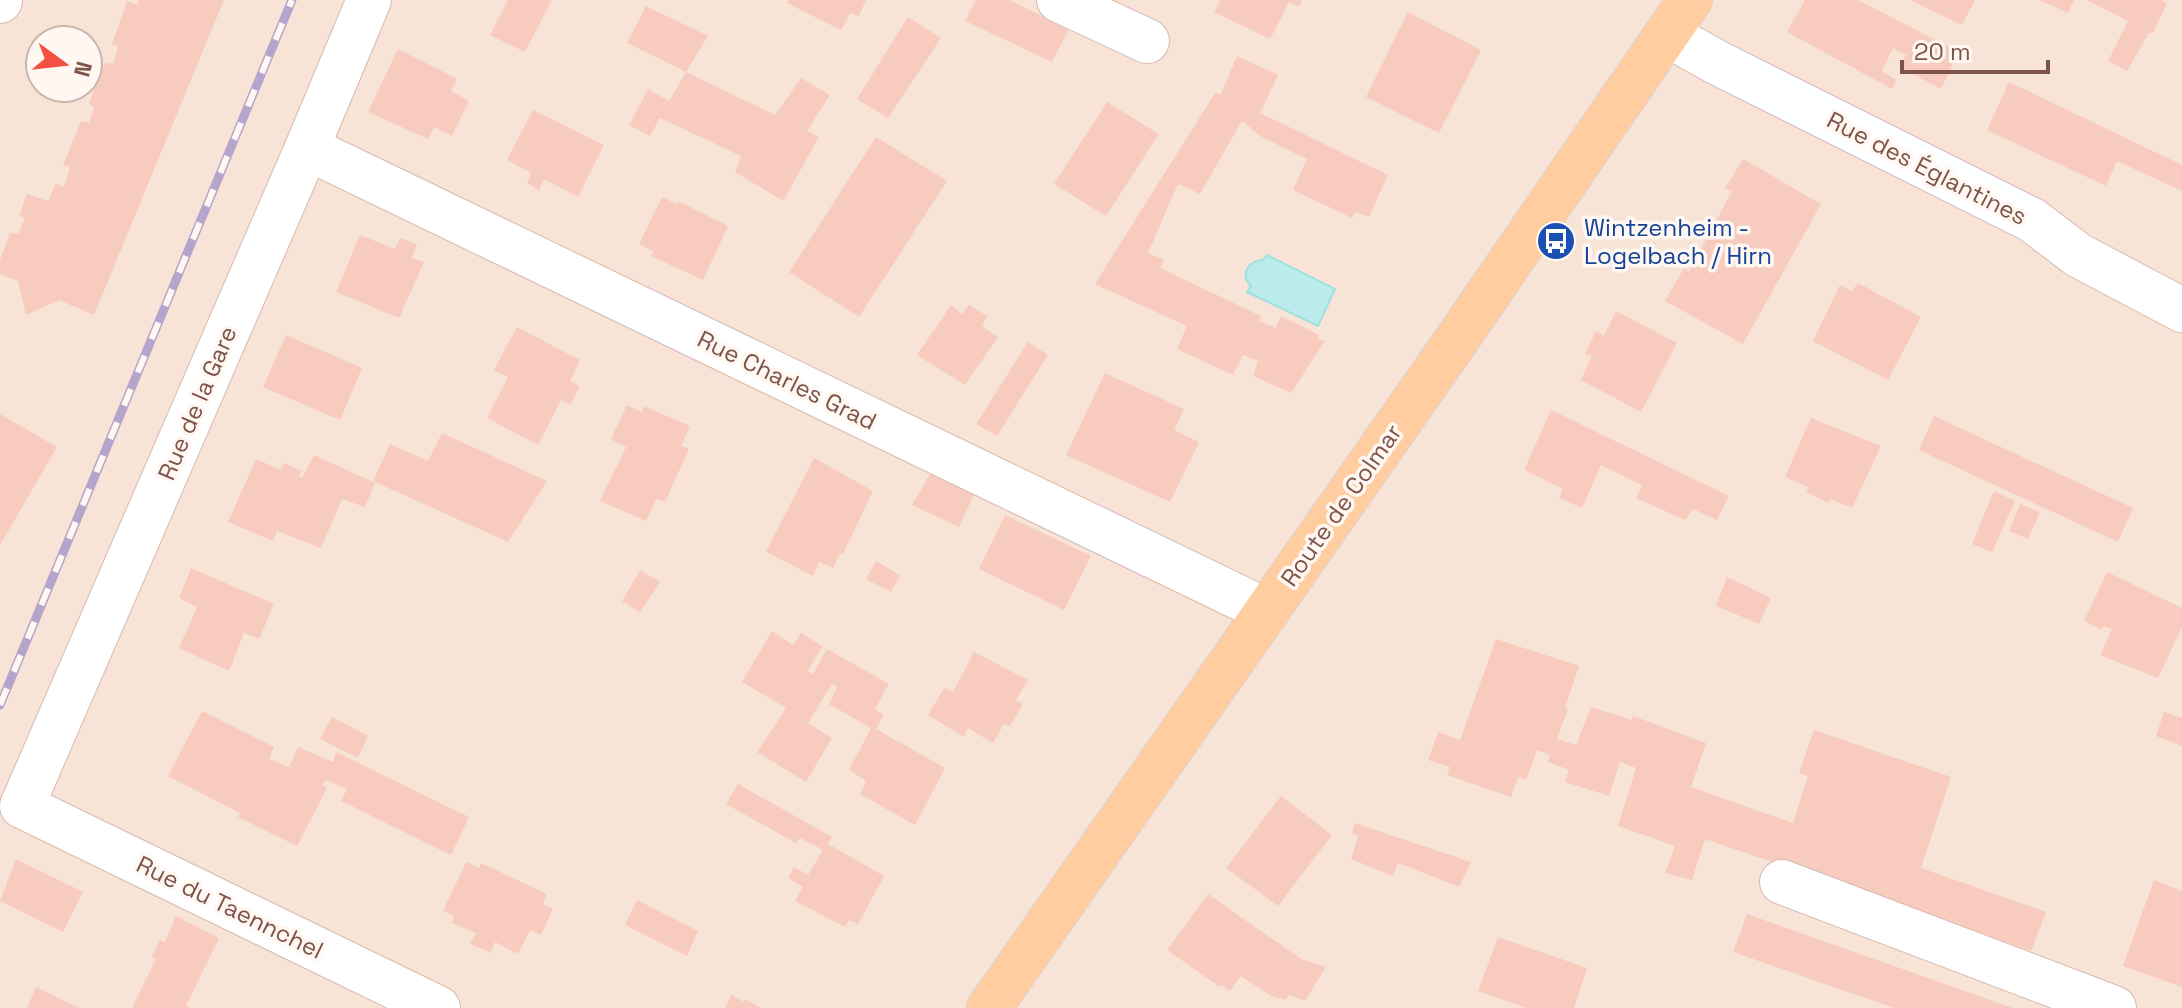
<svg xmlns="http://www.w3.org/2000/svg" width="2182" height="1008" font-family="'Space Grotesk',sans-serif">
<style>
.residential{fill:#f7e4d7;fill-rule:evenodd}
.water{fill:#bbeceb;stroke:#a0dfdf;stroke-width:2}
.building{fill:#f7ccbe}
.lines{fill:none;stroke-linecap:round;stroke-linejoin:round}
.minor-casing{stroke:#d5bab0;stroke-width:46}
.major-casing{stroke:#ddd2d0;stroke-width:46}
.minor{stroke:#fff;stroke-width:44}
.major{stroke:#ffcda0;stroke-width:44}
.rail-casing{stroke:#b4a5cc;stroke-width:9}
.rail{stroke:#fff8f2;stroke-width:6;stroke-dasharray:18;stroke-linecap:butt}
.labels{text-anchor:middle;dominant-baseline:central;stroke-width:7;stroke-linejoin:round;paint-order:stroke}
.street-label{font-size:24px;fill:#7e5349;stroke:#fff8f2}
.transit-label{font-size:24px;fill:#164399;stroke:#fff8f2;text-anchor:start}
</style>
<rect width="100%" height="100%" fill="#fff3ea"/>
<path class="residential" d="M0 0H2182V1008H0ZM40 40H88V88H40Z"/>
<path class="water" d="M1267 255 1335 289 1318 326 1247 292 1251 286C1239 274 1249 261 1263 260Z"/>
<g class="building">
<polygon points="139,0 224,0 94,315 59,300 26,315 18,281 0,274 0,260 10,233 18,234 25,218 19,216 27,194 48,201 56,183 64,187 70,167 63,165 81,121 89,123 94,107 89,104 105,63 113,64 118,47 112,44 127,1 137,5"/>
<polygon points="508,0 552,0 525,52 490,35"/>
<polygon points="788,0 866,0 859,16 850,13 841,30 787,3"/>
<polygon points="976,0 1009,0 1069,29 1052,62 965,21"/>
<polygon points="1220,0 1302,0 1299,7 1289,2 1270,39 1214,12"/>
<polygon points="1805,0 1858,0 1959,52 1941,89 1900,67 1906,55 1893,48 1882,71 1896,80 1892,89 1787,32"/>
<polygon points="1910,0 1975,0 1962,25"/>
<polygon points="2039,0 2074,0 2068,13"/>
<polygon points="2087,0 2161,0 2167,3 2153,33 2149,33 2127,71 2108,61 2128,21"/>
<polygon points="646,6 708,36 686,72 627,43"/>
<polygon points="1408,12 1481,50 1439,133 1366,97"/>
<polygon points="908,17 941,38 888,118 857,99"/>
<polygon points="398,49 457,79 451,91 469,101 452,136 434,127 428,139 368,112"/>
<polygon points="1237,56 1278,75 1260,113 1388,175 1369,217 1356,212 1352,218 1293,190 1307,159 1262,137 1242,121 1200,194 1178,184 1148,253 1164,260 1160,268 1261,316 1259,321 1276,328 1281,316 1319,335 1317,338 1325,341 1291,393 1253,376 1258,361 1243,355 1233,375 1177,349 1187,326 1095,284 1215,93 1221,94"/>
<polygon points="686,72 775,115 801,78 830,95 807,131 819,137 783,201 735,172 741,156 660,118 650,136 629,125 648,89 669,101"/>
<polygon points="2009,82 2182,165 2182,191 2117,161 2106,186 1987,130"/>
<polygon points="1107,102 1159,134 1106,216 1054,184"/>
<polygon points="533,110 604,145 578,197 544,179 539,190 527,183 531,173 507,160"/>
<polygon points="876,137 947,181 859,317 789,272"/>
<polygon points="1743,159 1821,204 1743,344 1665,301 1684,268 1689,271 1732,191 1725,188"/>
<polygon points="662,197 677,204 678,201 728,226 703,280 651,256 654,252 639,244"/>
<polygon points="360,235 395,249 400,238 417,244 412,258 424,262 399,318 336,292"/>
<polygon points="1858,283 1921,317 1888,380 1813,341 1840,285 1852,291"/>
<polygon points="951,305 962,314 969,305 987,316 982,326 998,337 965,385 917,355"/>
<polygon points="1616,311 1677,343 1641,412 1581,380 1592,356 1585,354 1596,331 1604,336"/>
<polygon points="517,327 580,360 570,381 580,386 570,405 561,400 538,445 487,418 508,377 494,370"/>
<polygon points="286,335 362,368 340,420 263,387"/>
<polygon points="1028,342 1048,355 997,436 976,424"/>
<polygon points="1105,373 1184,409 1174,430 1199,442 1170,502 1066,455"/>
<polygon points="627,405 642,412 644,406 690,426 681,446 689,449 665,502 656,499 646,521 600,501 626,447 611,439"/>
<polygon points="1551,410 1729,496 1717,520 1693,509 1685,520 1636,498 1642,485 1601,465 1582,508 1559,498 1563,489 1524,470"/>
<polygon points="0,414 57,447 0,545"/>
<polygon points="1934,416 2133,508 2118,542 1919,450"/>
<polygon points="1811,418 1881,446 1852,508 1830,499 1828,503 1806,492 1808,487 1785,477"/>
<polygon points="442,433 547,481 508,542 373,481 390,444 428,461"/>
<polygon points="314,455 375,483 365,507 342,499 321,548 277,531 273,541 228,522 256,459 281,470 284,463 302,471 299,476 302,478"/>
<polygon points="814,458 873,491 843,554 840,553 833,568 819,562 813,576 766,552"/>
<polygon points="932,471 975,492 959,527 912,505"/>
<polygon points="1994,491 2015,501 1992,552 1972,544"/>
<polygon points="2020,504 2040,512 2028,539 2009,531"/>
<polygon points="1005,515 1091,556 1064,610 979,569"/>
<polygon points="876,561 900,575 891,592 866,579"/>
<polygon points="191,568 274,604 259,639 244,633 229,671 179,648 197,607 179,598"/>
<polygon points="640,570 660,582 640,612 622,601"/>
<polygon points="2107,572 2182,608 2182,627 2158,678 2100,655 2112,629 2104,626 2102,630 2084,621"/>
<polygon points="1727,577 1771,598 1759,624 1716,606"/>
<polygon points="772,631 793,645 801,633 822,646 808,671 813,674 827,649 889,684 875,709 884,715 876,729 945,768 915,825 860,794 866,781 849,770 871,728 829,704 837,687 832,684 808,723 832,738 806,782 757,752 786,708 742,682"/>
<polygon points="1496,639 1579,666 1565,708 1568,709 1557,739 1576,745 1591,707 1632,720 1633,716 1706,743 1691,787 1793,823 1808,776 1799,773 1814,730 1951,777 1921,868 2046,912 2031,951 1705,839 1692,880 1665,873 1675,846 1618,826 1636,768 1620,762 1609,796 1565,782 1569,770 1548,762 1550,755 1537,750 1526,780 1518,777 1511,797 1447,775 1450,767 1428,760 1438,732 1460,740"/>
<polygon points="974,652 1028,680 1016,700 1023,704 1010,726 1004,724 993,743 968,728 964,737 928,715 944,688 953,692"/>
<polygon points="202,711 274,747 269,759 289,767 298,747 333,762 336,752 469,817 451,855 341,801 347,789 326,780 322,785 327,788 297,846 238,817 240,813 168,776"/>
<polygon points="2164,712 2182,718 2182,746 2156,736"/>
<polygon points="332,717 368,736 358,758 320,739"/>
<polygon points="738,784 832,837 828,844 884,876 858,924 849,920 845,927 795,901 803,887 788,878 794,867 808,875 823,850 800,838 796,843 726,804"/>
<polygon points="1281,796 1332,835 1278,906 1226,868"/>
<polygon points="1355,823 1471,862 1459,887 1398,863 1393,876 1351,859 1358,836 1352,834"/>
<polygon points="16,859 83,892 63,932 0,901"/>
<polygon points="466,862 479,868 481,863 547,894 543,904 553,909 541,935 530,930 518,954 495,942 491,953 470,944 476,933 452,923 454,916 443,911"/>
<polygon points="2154,880 2182,891 2182,987 2123,966"/>
<polygon points="1208,894 1301,959 1326,967 1305,1001 1289,995 1286,1000 1271,996 1241,976 1230,991 1221,985 1220,987 1167,950"/>
<polygon points="637,900 698,931 687,956 625,925"/>
<polygon points="1747,914 2013,1008 1894,1008 1733,952"/>
<polygon points="176,916 219,938 186,1006 190,1008 132,1008 156,959 152,957 160,940 165,942"/>
<polygon points="1498,937 1587,968 1574,1008 1526,1008 1478,991"/>
<polygon points="36,987 79,1008 27,1008"/>
<polygon points="731,995 744,1002 745,999 761,1008 725,1008"/>
</g>
<g class="lines">
<g class="minor-casing">
<g id="minor">
<polyline points="369,0 307,148 22,806 438,1008"/>
<polyline points="1059,0 1147,41"/>
<polyline points="0,1 0,0"/>
<polyline points="1668,35 1716,62 2032,220 2078,255 2182,310"/>
<polyline points="307,148 1267,611"/>
<polyline points="1782,882 2114,1008"/>
</g>
</g>
<g class="major-casing">
<polyline id="major" points="989,1008 1451,348 1690,0"/>
</g>
<use href="#minor" class="minor"/>
<use href="#major" class="major"/>
<g class="rail-casing">
<polyline id="rail" points="0,705 292,0"/>
</g>
<use href="#rail" class="rail"/>
</g>
<defs>
<g id="bus-disc" transform="scale(2)"><circle r="9.5" fill="#1a4fb4" stroke="#fff8f2"/><path d="M-5-6H5V4H4V6H2V4H-2V6H-4V4H-5ZM-3.5-4V0h7V-4ZM-3.5 1.2v1.5H-2V1.2ZM2 1.2v1.5H3.5V1.2Z" fill="#fff"/></g>
</defs>
<g fill-rule="evenodd">
<use href="#bus-disc" x="1556" y="241"/>
</g>
<g class="labels">
<g class="street-label">
<text transform="translate(1927 168) rotate(27)">Rue des Églantines</text>
<text transform="translate(787 380) rotate(26)">Rue Charles Grad</text>
<text transform="translate(197 403) rotate(-67)">Rue de la Gare</text>
<text transform="translate(1341 505) rotate(-55)">Route de Colmar</text>
<text transform="translate(230 907) rotate(26)">Rue du Taennchel</text>
</g>
<g class="transit-label">
<text x="1584" y="227">Wintzenheim -<tspan x="1584" dy="28">Logelbach / Hirn</tspan></text>
</g>
</g>
<g transform="translate(64 64) rotate(105)"><circle r="38" fill="#fff8f2" stroke="#cbb6ae" stroke-width="2"/>
<path d="M0-6L14 30L0 20L-14 30Z" fill="#f54f43"/>
<text y="-12" font-size="22" font-weight="bold" text-anchor="middle" fill="#7e5349">N</text>
</g>
<path d="M1902 60v12h146v-12" fill="none" stroke="#7e5349" stroke-width="4"/>
<text x="1914" y="60" font-size="24" fill="#7e5349" stroke="#fff8f2" stroke-width="6" paint-order="stroke">20 m</text>
</svg>
